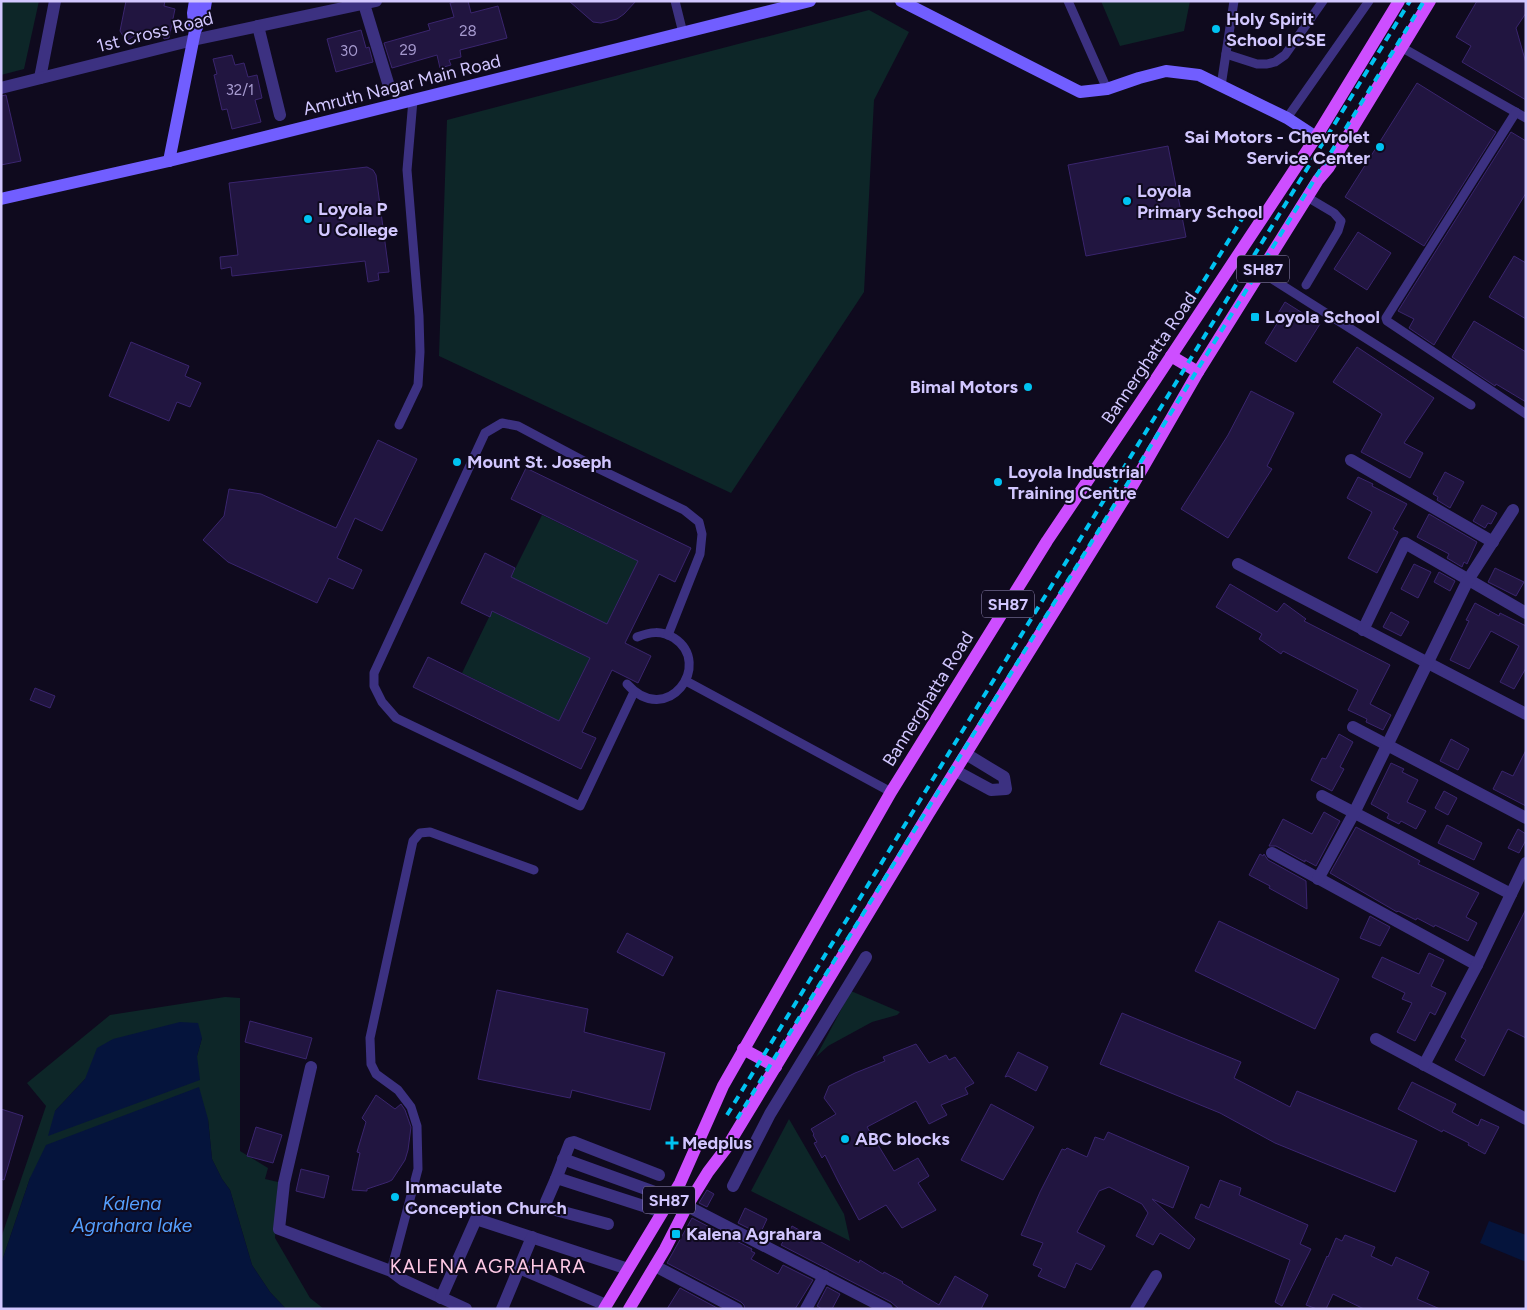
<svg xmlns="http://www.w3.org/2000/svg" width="1527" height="1310" font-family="Figtree,sans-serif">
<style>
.green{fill:#0d2628;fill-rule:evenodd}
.water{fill:#05143c}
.building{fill:#211540;stroke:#3a256e}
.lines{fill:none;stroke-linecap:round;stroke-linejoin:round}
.lane{stroke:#3c3181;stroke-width:9}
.street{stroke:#3c3181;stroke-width:12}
.secondary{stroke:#715eff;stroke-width:12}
.primary{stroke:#cd4eff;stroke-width:12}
.rail{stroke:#00c3f2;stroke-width:4;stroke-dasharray:8 6;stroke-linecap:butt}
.poi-dot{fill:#00c3f2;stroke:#0f0a1e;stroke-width:2}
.labels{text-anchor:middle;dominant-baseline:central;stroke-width:4;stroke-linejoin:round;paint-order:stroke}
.number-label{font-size:15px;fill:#a69acf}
.shield{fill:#0f0a1e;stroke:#988ebc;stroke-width:1}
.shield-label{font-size:16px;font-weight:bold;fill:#d2c7ff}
.poi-label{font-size:18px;font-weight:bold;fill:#d2c7ff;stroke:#0f0a1e;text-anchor:start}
.street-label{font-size:18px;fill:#d2c7ff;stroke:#0f0a1e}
.water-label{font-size:19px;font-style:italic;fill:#55a0ff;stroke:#0f0a1e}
.neighbourhood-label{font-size:19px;letter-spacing:1px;fill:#ffc9e6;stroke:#0f0a1e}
</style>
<rect width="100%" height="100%" fill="#0f0a1e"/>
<g class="green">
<polygon points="1,1 39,1 24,69 1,75"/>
<polygon points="1101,1 1190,1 1184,31 1120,46"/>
<polygon points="869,10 909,32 874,100 864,292 731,493 439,356 447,120"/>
<polygon points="542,515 638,561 607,624 511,577"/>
<polygon points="492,611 590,658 559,721 462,673"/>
<polygon points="851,991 900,1012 897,1015 872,1022 828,1046 816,1057"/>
<path d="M225 997 240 998V1151L268 1168 265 1179 278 1182 275 1238 310 1298 324 1309H286L270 1292 252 1265 230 1190 222 1179 212 1159 208 1119 30 1178 1 1264V1238L46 1106 27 1083 110 1015ZM202 1038 197 1056 55 1111 85 1079Z"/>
<polygon points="789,1119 844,1214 850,1241 751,1191"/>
</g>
<g class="water">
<polygon points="180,1022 198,1023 202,1038 197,1056 200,1080 48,1136 55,1111 85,1079 97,1048 113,1039"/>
<polygon points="199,1087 208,1119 212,1159 222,1179 230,1190 252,1265 270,1292 286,1309 1,1309 1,1264 30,1178 46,1145"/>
<polygon points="1489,1221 1526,1235 1526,1262 1480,1243"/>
</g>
<g class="building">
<polygon points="126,1 165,1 164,6 175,9 169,38 164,39 160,28 136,35 126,41 120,31"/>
<polygon points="457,1 468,1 471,13 498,6 507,38 460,50 461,57 449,60 451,65 440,68 437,55 392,68 384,43 430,30 428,24 454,17 450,3"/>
<polygon points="569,1 636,1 624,14 617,19 601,23 593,22"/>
<polygon points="1477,1 1526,1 1526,13 1516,28 1526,63 1526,100 1462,62 1471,46 1456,37"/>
<polygon points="361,30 366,48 369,47 373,62 336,72 327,39"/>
<polygon points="232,55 235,65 244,63 248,77 257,75 262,98 255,100 261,122 232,129 227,109 222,110 214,75 217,74 213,59"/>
<polygon points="1417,83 1496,132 1424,246 1345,197"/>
<polygon points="6,95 21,161 1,165 1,96"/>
<polygon points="1511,132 1526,141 1526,193 1434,345 1409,328 1414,319 1398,311"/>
<polygon points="1168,146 1186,237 1086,256 1068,165"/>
<polygon points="367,167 373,170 376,175 389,272 378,273 379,280 368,282 365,261 232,276 231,267 221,269 220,257 238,255 229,183"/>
<polygon points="1358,232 1391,253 1367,290 1334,269"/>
<polygon points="1514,256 1526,263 1526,319 1489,297"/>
<polygon points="1285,302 1320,324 1296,362 1265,343 1281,317 1277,315"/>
<polygon points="1474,321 1526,352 1526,402 1496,384 1495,386 1452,357"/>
<polygon points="131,342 189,366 185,376 201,383 190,407 177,402 169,421 109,396"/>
<polygon points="1357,347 1434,398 1404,443 1423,453 1410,478 1361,452 1382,414 1333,382"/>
<polygon points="1251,391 1294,413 1267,466 1272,469 1228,538 1181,509 1228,435"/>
<polygon points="378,440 417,459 382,531 355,518 337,558 362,570 353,589 329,578 317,603 228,562 203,540 224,516 229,489 261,494 336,528"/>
<polygon points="526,468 691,548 675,582 659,574 625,643 651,656 638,683 612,670 582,732 596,738 581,769 413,687 428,657 559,721 590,658 492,611 490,617 461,603 485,553 515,568 511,577 607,624 638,561 511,499"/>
<polygon points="1445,472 1464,482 1450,508 1437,500 1438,497 1433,494"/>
<polygon points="1358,477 1373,484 1372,486 1407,504 1393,529 1398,532 1377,573 1348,558 1372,512 1347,498"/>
<polygon points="1482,505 1497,513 1491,524 1488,523 1485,528 1473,521"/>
<polygon points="1429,514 1477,542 1467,564 1464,562 1462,567 1447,558 1449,554 1417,537"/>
<polygon points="1414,564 1431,572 1418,598 1401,589"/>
<polygon points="1495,568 1524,582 1516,596 1488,582"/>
<polygon points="1439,572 1455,581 1450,591 1434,582"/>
<polygon points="1230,584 1277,612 1284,603 1306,619 1304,621 1390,665 1370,704 1391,715 1383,730 1366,722 1367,719 1348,710 1358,690 1283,651 1281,654 1259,639 1262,634 1216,607"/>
<polygon points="1475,603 1499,616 1500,613 1526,626 1526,668 1514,689 1500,682 1519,646 1491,631 1469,669 1450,660 1469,621 1466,620"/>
<polygon points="1391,612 1409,622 1401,636 1383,627"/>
<polygon points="35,688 55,696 50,708 30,700"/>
<polygon points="1339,734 1353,742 1340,767 1344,769 1332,791 1311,780 1322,758 1326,759"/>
<polygon points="1451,739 1469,749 1458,770 1440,761"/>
<polygon points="1526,750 1526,806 1493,789 1502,771 1513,776"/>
<polygon points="1391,763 1404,769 1402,772 1418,780 1407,802 1426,811 1416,829 1401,821 1399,824 1387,818 1389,814 1371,804"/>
<polygon points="1444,791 1457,798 1448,815 1435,808"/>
<polygon points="1324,812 1340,821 1316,866 1305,860 1305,862 1276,846 1269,846 1283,819 1312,834"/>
<polygon points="1447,825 1482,843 1474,860 1438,843"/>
<polygon points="1356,827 1420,861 1418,864 1479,893 1466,917 1477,923 1468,941 1435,925 1434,927 1417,918 1416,920 1398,911 1397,912 1330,873"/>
<polygon points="1518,829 1526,834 1526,840 1519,853 1508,848"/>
<polygon points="1260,854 1263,856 1264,854 1268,860 1306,881 1307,909 1269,888 1270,886 1249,875"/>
<polygon points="1526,909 1526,1038 1508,1029 1484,1076 1455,1060 1466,1040 1461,1037"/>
<polygon points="1370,916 1390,927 1380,946 1360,938"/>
<polygon points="1219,921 1339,979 1315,1029 1195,971"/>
<polygon points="627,933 673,957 663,976 617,952"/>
<polygon points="1429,953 1444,960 1431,986 1446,993 1435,1015 1430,1012 1415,1041 1397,1032 1412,1003 1402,999 1405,993 1372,977 1382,957 1419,974"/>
<polygon points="497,990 588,1009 584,1032 665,1053 650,1110 572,1090 570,1098 478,1079"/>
<polygon points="1122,1013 1241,1062 1234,1078 1290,1107 1297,1091 1417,1141 1395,1192 1275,1143 1220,1113 1100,1064"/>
<polygon points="250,1021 312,1038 306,1059 245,1042"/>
<polygon points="916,1044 929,1063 946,1055 949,1060 955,1057 974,1083 965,1088 968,1094 941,1105 947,1115 929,1124 916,1101 867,1127 894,1171 918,1158 929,1176 918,1183 936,1210 902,1228 886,1205 859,1220 838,1181 825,1155 822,1158 814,1143 817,1142 813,1135 814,1134 811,1129 836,1114 824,1098 829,1086 855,1073 885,1061 883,1057"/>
<polygon points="1018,1052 1048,1067 1036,1091 1008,1076 1005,1077"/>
<polygon points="1412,1082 1456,1104 1452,1112 1478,1126 1481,1119 1499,1127 1485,1154 1468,1145 1469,1143 1443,1130 1442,1132 1398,1109"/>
<polygon points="376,1095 395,1109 401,1104 405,1110 411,1127 408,1150 405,1160 392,1180 388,1182 367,1189 367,1191 352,1190 360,1153 357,1152 366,1122 362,1118"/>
<polygon points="991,1104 1034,1127 1003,1180 961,1160"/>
<polygon points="1,1109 23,1116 4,1180 1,1179"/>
<polygon points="256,1127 282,1135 273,1163 247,1156"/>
<polygon points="1108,1132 1189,1167 1173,1208 1152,1199 1195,1239 1189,1249 1160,1233 1153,1245 1136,1236 1148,1213 1142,1204 1109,1187 1099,1191 1077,1232 1105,1246 1091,1270 1076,1263 1065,1288 1038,1276 1042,1269 1033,1265 1043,1243 1021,1235 1040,1192 1062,1149 1065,1150 1067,1148 1087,1157 1095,1137 1104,1140"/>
<polygon points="301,1169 329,1176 324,1198 296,1191"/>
<polygon points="1220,1180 1241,1188 1239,1195 1308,1225 1300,1244 1311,1249 1282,1306 1275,1302 1290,1260 1195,1218 1201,1204 1209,1208"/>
<polygon points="707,1190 714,1194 707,1207 699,1203"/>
<polygon points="745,1208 767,1219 760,1234 738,1223"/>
<polygon points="692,1218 752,1249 751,1251 755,1253 751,1259 778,1274 783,1265 813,1280 795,1309 745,1309 744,1305 741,1302 667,1263"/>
<polygon points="792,1226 859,1263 860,1260 883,1274 884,1272 903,1282 902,1283 939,1305 955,1276 988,1295 981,1309 899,1309 891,1302 781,1245"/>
<polygon points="1345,1235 1375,1247 1371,1256 1392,1266 1396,1257 1429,1272 1417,1299 1440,1309 1364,1309 1333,1294 1326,1309 1317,1309 1306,1305 1327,1256 1328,1257 1336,1238 1342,1241"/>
<polygon points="827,1287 840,1294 832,1309 822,1309 817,1306"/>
<polygon points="680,1288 719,1309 667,1309"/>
</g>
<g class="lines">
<g class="lane">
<polyline points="675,1 683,33"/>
<polyline points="1068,1 1107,89"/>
<polyline points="1401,47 1526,118"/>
<polyline points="1226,54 1257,64 1267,64 1275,62 1285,55 1323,1"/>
<polyline points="1221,86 1234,1"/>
<polyline points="1516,112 1386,318 1387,321 1526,414"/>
<polyline points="1287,118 1369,1"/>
<polyline points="1261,272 1471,405"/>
<polyline points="1306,285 1338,231 1341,221 1334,213 1307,197"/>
<polyline points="399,425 418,385 420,352 419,316 407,170 413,100"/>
<polyline points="686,681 891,792"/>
<path d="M627 684C667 729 714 664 674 638 661 630 650 632 637 637"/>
<polyline points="634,692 580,806 396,718 382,702 374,686 374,673 485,433 502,423 518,426 595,467 684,510 699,522 702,534 700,554 668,635"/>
<polyline points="391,1271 418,1169 417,1126 411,1107 398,1090 376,1074 371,1064 370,1038 413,841 420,833 430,832 534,870"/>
</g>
<g class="street">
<polyline points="364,4 388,83"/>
<polyline points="258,26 280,115"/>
<polyline points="40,78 55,1"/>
<polyline points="1,88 193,40 376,1"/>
<polyline points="1351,460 1493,542"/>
<polyline points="1238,564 1526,714"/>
<polyline points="1363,630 1405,543 1526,613"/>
<polyline points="1353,727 1526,818"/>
<polyline points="956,771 991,790 1006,789 1004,777 966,754"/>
<polyline points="1322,796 1511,894"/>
<polyline points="1272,853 1477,965"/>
<polyline points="1318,879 1354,813 1468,580 1513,510"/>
<polyline points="1376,1039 1526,1119"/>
<polyline points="1424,1065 1477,965 1526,863"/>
<polyline points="311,1067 284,1183 279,1229 391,1271 403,1280 466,1309"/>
<polyline points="563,1159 671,1198"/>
<polyline points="556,1179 570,1143 574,1142 659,1175"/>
<polyline points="733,1186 770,1114 866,957"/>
<polyline points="687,1206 887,1309"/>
<polyline points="608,1224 548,1208 546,1206 546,1202 556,1179 560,1179 662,1212"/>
<polyline points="655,1266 737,1309"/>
<polyline points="519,1268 606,1305"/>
<polyline points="441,1298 476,1219 628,1269"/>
<polyline points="502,1309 532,1237"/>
<polyline points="806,1309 824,1276"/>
<polyline points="1136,1309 1156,1276"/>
</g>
<g class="secondary">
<polyline points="901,1 1080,92 1107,89 1139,78 1166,71 1199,75 1287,118 1316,137"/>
<polyline points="195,31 193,13 195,1"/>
<polyline points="169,161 195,31 204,13 206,1"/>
<polyline points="1,199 169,161 810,1"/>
</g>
<g class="primary">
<polyline points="1171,356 1198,372"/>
<polyline points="743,1049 776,1067"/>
<polyline points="604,1309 680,1183 723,1086 891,792 1047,541 1142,400 1316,137 1399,1"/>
<polyline points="629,1309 665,1249 687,1206 708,1172 727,1147 929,813 1134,483 1198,372 1318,180 1329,167 1430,1"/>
</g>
<g class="rail">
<polyline points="1189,305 1245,214"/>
<polyline points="727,1115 1410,1"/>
<polyline points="737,1119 1424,1"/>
</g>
</g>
<g class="poi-dot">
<circle cx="1216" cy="29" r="5"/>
<circle cx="1380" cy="147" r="5"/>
<circle cx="1127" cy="201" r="5"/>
<circle cx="308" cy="219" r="5"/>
<rect x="1250" y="312" width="10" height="10" rx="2.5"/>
<circle cx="1028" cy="387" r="5"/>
<circle cx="457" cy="462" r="5"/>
<circle cx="998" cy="482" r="5"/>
<circle cx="845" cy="1139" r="5"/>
<path d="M669.5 1135.5h5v5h5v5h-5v5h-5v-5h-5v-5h5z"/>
<circle cx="395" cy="1197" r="5"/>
<rect x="671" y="1229" width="10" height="10" rx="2.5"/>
</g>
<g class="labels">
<g class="number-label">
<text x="468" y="31">28</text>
<text x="408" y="50">29</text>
<text x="349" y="51">30</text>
<text x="240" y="90">32/1</text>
</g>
<g class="shield">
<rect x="1237" y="255.5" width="52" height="27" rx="4"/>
<rect x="982" y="590.5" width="52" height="27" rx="4"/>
<rect x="643" y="1186.5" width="52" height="27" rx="4"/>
</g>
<g class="shield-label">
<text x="1263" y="269">SH87</text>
<text x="1008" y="604">SH87</text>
<text x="669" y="1200">SH87</text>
</g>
<g class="poi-label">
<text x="1226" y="19">Holy Spirit<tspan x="1226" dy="21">School ICSE</tspan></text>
<text x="1370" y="137" text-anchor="end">Sai Motors - Chevrolet<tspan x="1370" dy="21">Service Center</tspan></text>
<text x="1137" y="191">Loyola<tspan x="1137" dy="21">Primary School</tspan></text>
<text x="318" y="209">Loyola P<tspan x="318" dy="21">U College</tspan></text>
<text x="1265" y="317">Loyola School</text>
<text x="1018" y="387" text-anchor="end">Bimal Motors</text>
<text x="467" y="462">Mount St. Joseph</text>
<text x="1008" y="472">Loyola Industrial<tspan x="1008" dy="21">Training Centre</tspan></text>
<text x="855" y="1139">ABC blocks</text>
<text x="682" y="1143">Medplus</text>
<text x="405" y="1187">Immaculate<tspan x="405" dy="21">Conception Church</tspan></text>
<text x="686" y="1234">Kalena Agrahara</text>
</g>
<g class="street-label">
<text transform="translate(155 32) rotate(-14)">1st Cross Road</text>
<text transform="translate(402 85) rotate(-14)">Amruth Nagar Main Road</text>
<text transform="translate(1149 358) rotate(-56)">Bannerghatta Road</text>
<text transform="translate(928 699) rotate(-58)">Bannerghatta Road</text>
</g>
<g class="water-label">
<text x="132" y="1203">Kalena<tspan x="132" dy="22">Agrahara lake</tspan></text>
</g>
<g class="neighbourhood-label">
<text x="488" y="1266">KALENA AGRAHARA</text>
</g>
</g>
<rect width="1527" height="1310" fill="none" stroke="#d2c7ff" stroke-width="5"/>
</svg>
